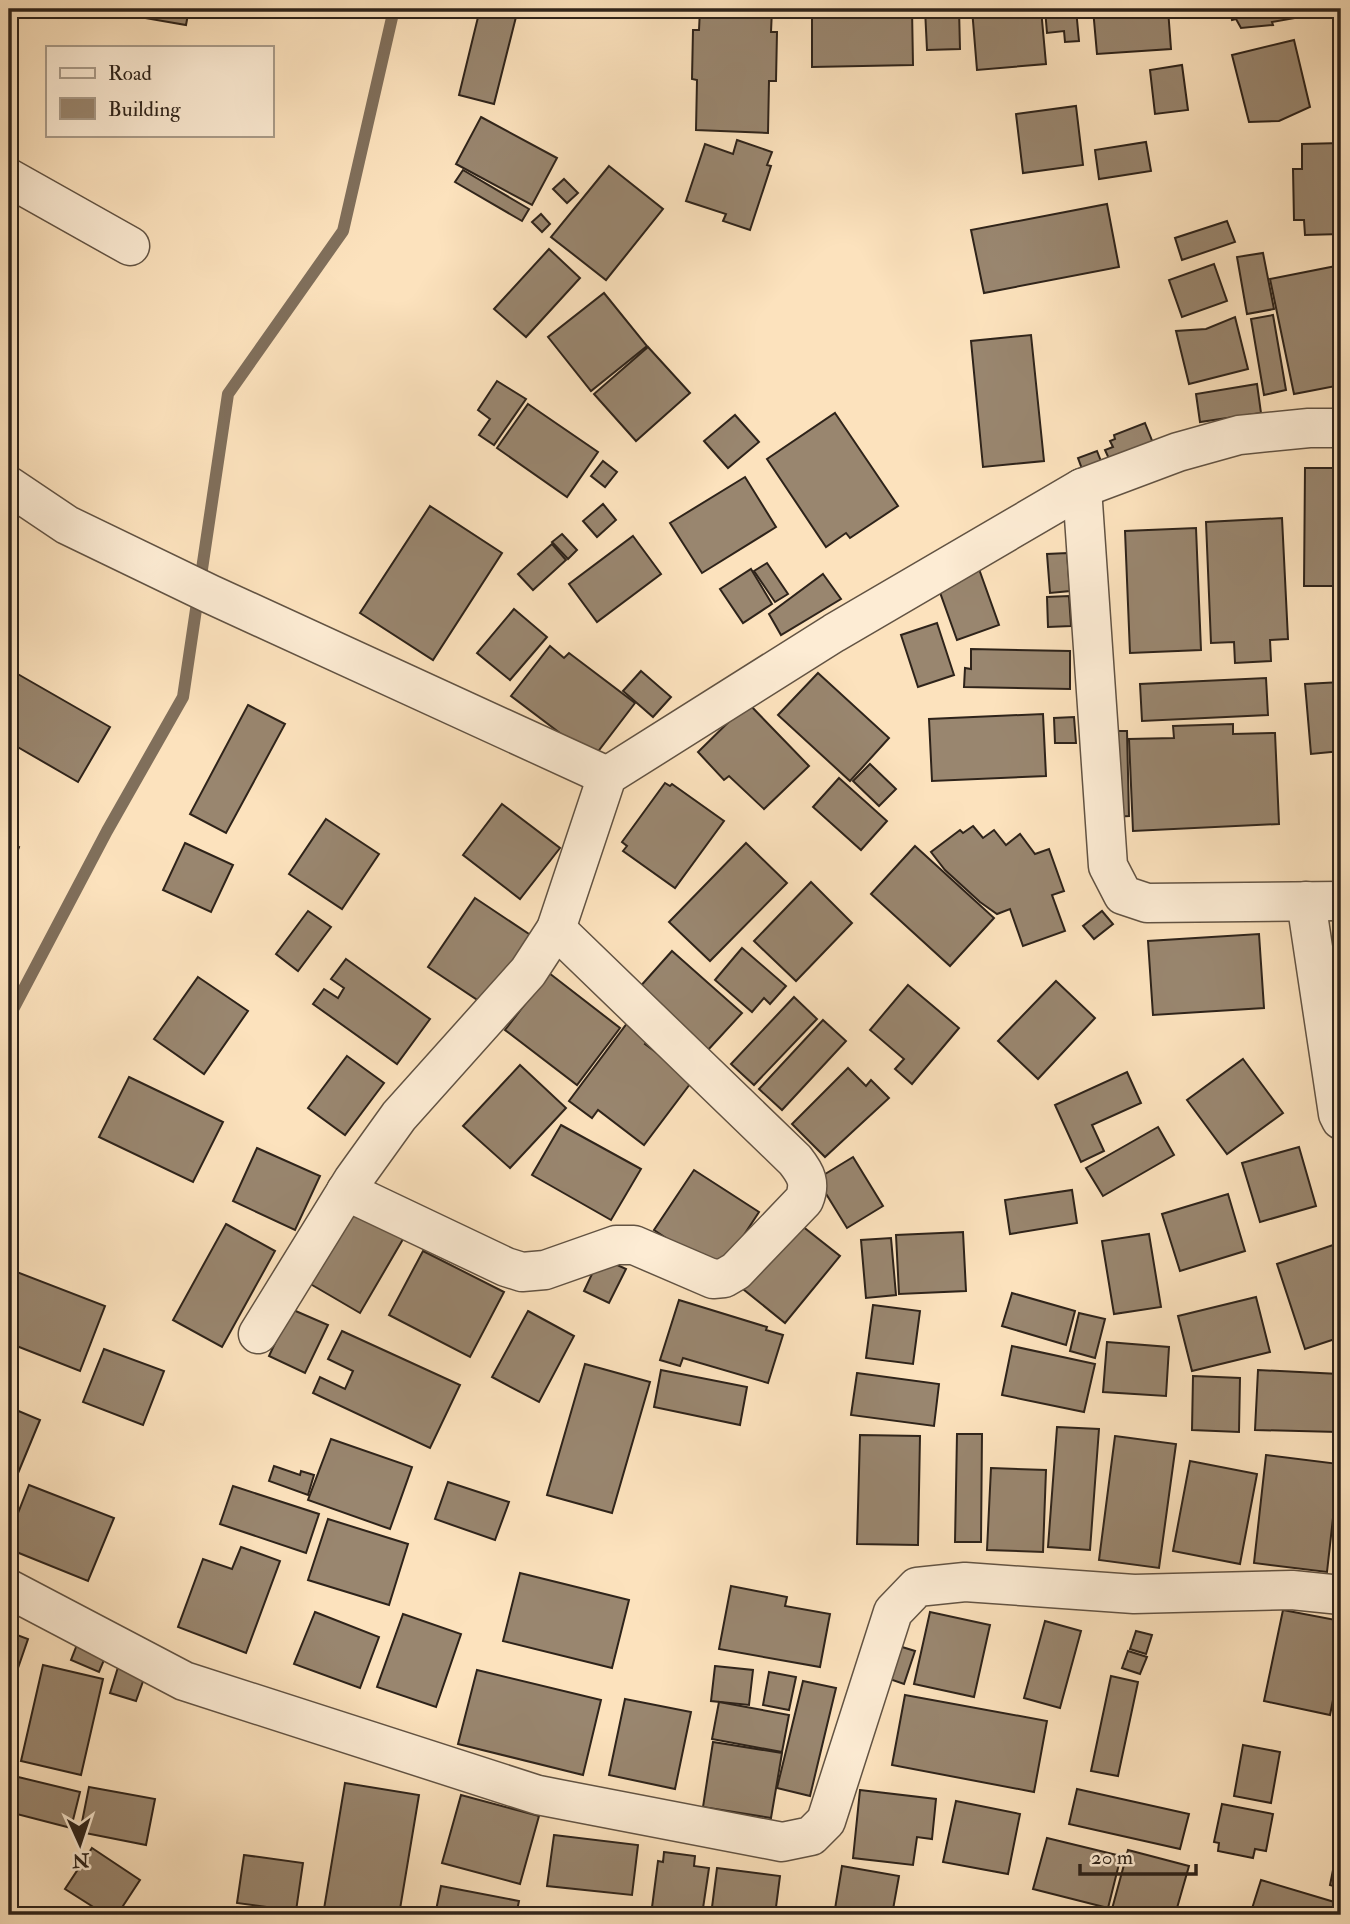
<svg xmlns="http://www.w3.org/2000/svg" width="1350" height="1924" font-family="'IM FELL Double Pica',serif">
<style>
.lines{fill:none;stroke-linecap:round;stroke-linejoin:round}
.stream{stroke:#806f5b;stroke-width:12}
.building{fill:#99866f;stroke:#2e231a;stroke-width:2}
.minor-casing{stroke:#625343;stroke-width:41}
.minor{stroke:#fdecd4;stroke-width:38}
</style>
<rect width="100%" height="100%" fill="#fce2bd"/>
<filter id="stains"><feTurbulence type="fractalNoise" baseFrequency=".00286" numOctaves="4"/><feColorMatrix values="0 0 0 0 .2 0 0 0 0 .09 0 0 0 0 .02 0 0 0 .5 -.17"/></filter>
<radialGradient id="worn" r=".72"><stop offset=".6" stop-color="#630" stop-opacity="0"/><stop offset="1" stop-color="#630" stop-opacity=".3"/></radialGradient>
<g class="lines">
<polyline class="stream" points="9,1017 107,831 183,697 228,394 343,231 394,9"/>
</g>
<g class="building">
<polygon points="116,9 189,9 186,25 116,13"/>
<polygon points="480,9 518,9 494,104 459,95"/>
<polygon points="700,9 772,9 771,32 777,32 776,81 769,81 768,133 696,130 697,80 692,79 693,30 699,30"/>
<polygon points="812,9 912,9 913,65 812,67"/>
<polygon points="925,9 959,9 960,49 927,50"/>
<polygon points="972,9 1041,9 1046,64 977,70"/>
<polygon points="1045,9 1076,9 1079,41 1065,42 1064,31 1047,33"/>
<polygon points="1093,9 1168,9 1171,49 1097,54"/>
<polygon points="1223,9 1293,9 1295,18 1272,22 1273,25 1241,28 1236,19 1232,20 1231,15 1225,16"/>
<polygon points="1294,40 1310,107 1279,121 1249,122 1232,55"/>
<polygon points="1182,65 1188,110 1155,114 1150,70"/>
<polygon points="1076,106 1083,165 1023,173 1016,114"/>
<polygon points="481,117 557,158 532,205 456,164"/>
<polygon points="737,140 772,152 767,165 771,166 750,230 723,221 726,214 686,201 705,144 733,154"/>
<polygon points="1146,142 1151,171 1099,179 1095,150"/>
<polygon points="1341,143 1341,234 1305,235 1304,220 1294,220 1293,169 1302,169 1302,144"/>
<polygon points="609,166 663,209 606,280 551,237"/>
<polygon points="463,170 529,209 522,221 455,182"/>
<polygon points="564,179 578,193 567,203 553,189"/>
<polygon points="1107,204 1119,267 984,293 971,230"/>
<polygon points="541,214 550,224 542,232 532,222"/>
<polygon points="1227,221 1235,242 1182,260 1175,238"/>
<polygon points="549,249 580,278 526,337 494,309"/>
<polygon points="1263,253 1274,309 1247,314 1237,257"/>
<polygon points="1214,264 1227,301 1182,317 1169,280"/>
<polygon points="1336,266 1341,290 1341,385 1294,394 1270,279"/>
<polygon points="604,293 647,346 591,391 548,337"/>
<polygon points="1273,315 1286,390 1264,395 1251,319"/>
<polygon points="1235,317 1248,369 1189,384 1176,331 1206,329"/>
<polygon points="1031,335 1044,461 983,467 971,341"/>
<polygon points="648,347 690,393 636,441 594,394"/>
<polygon points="497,381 526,399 494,445 479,435 490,419 478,410"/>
<polygon points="1257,384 1261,413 1200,422 1196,394"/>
<polygon points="528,404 598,452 567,497 497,448"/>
<polygon points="835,413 898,506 850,538 846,533 826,547 767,459"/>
<polygon points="735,415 759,442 728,468 704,441"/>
<polygon points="1145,423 1153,443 1110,461 1105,450 1113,447 1110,441 1115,439 1114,435"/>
<polygon points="1097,451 1104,469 1085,477 1078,458"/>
<polygon points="603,461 617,472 605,487 591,476"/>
<polygon points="1305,468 1341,468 1341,586 1304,586"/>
<polygon points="745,477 776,527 702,573 670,523"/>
<polygon points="603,504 616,520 597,537 583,521"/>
<polygon points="430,506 502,553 433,660 360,613"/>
<polygon points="1282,518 1288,639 1270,640 1271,661 1235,663 1234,642 1211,643 1206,522"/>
<polygon points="1196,528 1201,650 1130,653 1125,531"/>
<polygon points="562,534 577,550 568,559 552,542"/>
<polygon points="633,536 661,574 597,622 569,584"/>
<polygon points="552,544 566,560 533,590 518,574"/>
<polygon points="1067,553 1070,591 1050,593 1047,554"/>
<polygon points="767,563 788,594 775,602 754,571"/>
<polygon points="751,569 772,604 743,623 720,589"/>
<polygon points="979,569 999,625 957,640 937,584"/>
<polygon points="823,574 841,599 781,635 769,614"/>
<polygon points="1069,596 1071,626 1048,627 1047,597"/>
<polygon points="514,609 547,637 510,680 477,653"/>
<polygon points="937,623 954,675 918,687 901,635"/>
<polygon points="550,646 564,658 569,653 635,703 593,758 511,696"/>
<polygon points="971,649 1070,651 1070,689 964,687 965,668 971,669"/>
<polygon points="9,669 110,727 78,782 9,742"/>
<polygon points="641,671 671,697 653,717 623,691"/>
<polygon points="818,673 889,738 850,781 778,715"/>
<polygon points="1266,678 1268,715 1142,721 1140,684"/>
<polygon points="1341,682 1341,751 1311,754 1305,684"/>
<polygon points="748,703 809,766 764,809 729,776 724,780 698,752"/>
<polygon points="248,705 285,724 226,833 190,814"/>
<polygon points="1043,714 1046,776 932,781 929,719"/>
<polygon points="1074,717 1076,743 1055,743 1054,718"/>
<polygon points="1233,724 1233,734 1275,733 1279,824 1133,831 1129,739 1174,738 1173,726"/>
<polygon points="1110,731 1127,731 1129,816 1113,817"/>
<polygon points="870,764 896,789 879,806 853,781"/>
<polygon points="839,778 887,821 861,850 813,807"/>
<polygon points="665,783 670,786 672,784 724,821 675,888 623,851 627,846 622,842"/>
<polygon points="502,804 560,848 520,899 463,855"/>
<polygon points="326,819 379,854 342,909 289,874"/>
<polygon points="973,826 983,838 994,830 1006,845 1020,834 1035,854 1049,849 1064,891 1052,895 1065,931 1023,946 1010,909 997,914 980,902 945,870 931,852 960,830 963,833"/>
<polygon points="9,843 19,847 9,873"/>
<polygon points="185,843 233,865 211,912 163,890"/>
<polygon points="746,843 787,883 710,961 669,922"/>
<polygon points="915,846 994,918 950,966 871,894"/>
<polygon points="811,882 852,923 796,981 754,941"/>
<polygon points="475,898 532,936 485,1005 428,967"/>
<polygon points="308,911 331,927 298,971 276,954"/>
<polygon points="1102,911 1113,924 1094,939 1083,926"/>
<polygon points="1259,934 1264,1008 1153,1015 1148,941"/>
<polygon points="742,948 786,986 770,1004 764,998 752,1012 715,980"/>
<polygon points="672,951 742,1013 707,1051 638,989"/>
<polygon points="346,959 430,1019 397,1064 313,1004 324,989 338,998 344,988 331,979"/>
<polygon points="549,973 620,1028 577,1085 505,1030"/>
<polygon points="198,977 248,1011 204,1074 154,1039"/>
<polygon points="1056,981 1095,1018 1038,1079 998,1041"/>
<polygon points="908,985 959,1028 912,1084 895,1069 904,1059 870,1030"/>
<polygon points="794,997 817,1019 754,1085 731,1064"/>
<polygon points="631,1018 653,1034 645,1044 693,1080 644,1145 598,1110 592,1118 569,1101"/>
<polygon points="823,1020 846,1041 782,1110 759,1089"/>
<polygon points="347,1056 384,1083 345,1135 308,1108"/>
<polygon points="1243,1059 1283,1113 1227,1154 1187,1100"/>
<polygon points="520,1065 566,1108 510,1168 463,1126"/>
<polygon points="848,1068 866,1086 871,1080 889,1098 825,1157 792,1124"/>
<polygon points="1127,1072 1141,1103 1092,1125 1104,1151 1081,1162 1055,1105"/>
<polygon points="129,1077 223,1122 193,1182 99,1137"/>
<polygon points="561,1125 641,1169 611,1220 532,1175"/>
<polygon points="1158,1127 1174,1155 1103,1196 1086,1168"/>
<polygon points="1299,1147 1316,1206 1260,1222 1242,1163"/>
<polygon points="257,1148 320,1176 295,1230 233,1201"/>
<polygon points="853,1157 883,1206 847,1228 817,1179"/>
<polygon points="694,1170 759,1212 719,1273 654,1230"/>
<polygon points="1072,1190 1077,1223 1010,1234 1005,1200"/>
<polygon points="1228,1194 1245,1251 1180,1271 1162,1214"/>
<polygon points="353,1204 406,1234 360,1313 307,1282"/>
<polygon points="792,1218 840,1256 785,1323 738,1285"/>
<polygon points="226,1224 275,1251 222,1347 173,1320"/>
<polygon points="963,1232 966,1291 899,1294 896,1235"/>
<polygon points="1149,1234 1161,1307 1114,1314 1102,1241"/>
<polygon points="891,1238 896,1295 866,1298 861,1240"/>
<polygon points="1333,1245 1341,1269 1341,1337 1305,1349 1277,1264"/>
<polygon points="423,1251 504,1292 470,1357 389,1315"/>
<polygon points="600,1257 626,1269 609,1303 584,1291"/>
<polygon points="9,1269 105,1306 80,1371 9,1343"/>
<polygon points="1012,1293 1075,1311 1066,1345 1002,1326"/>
<polygon points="1256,1297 1270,1352 1192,1371 1178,1316"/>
<polygon points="679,1300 767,1327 766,1330 783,1335 768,1383 683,1358 680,1366 660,1360"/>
<polygon points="873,1305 920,1311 913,1364 866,1358"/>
<polygon points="291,1309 328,1325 305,1373 269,1356"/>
<polygon points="528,1311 574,1336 539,1402 492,1377"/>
<polygon points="1079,1313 1105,1319 1095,1358 1070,1351"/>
<polygon points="342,1331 460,1385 430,1448 313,1393 320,1377 345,1389 353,1371 328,1359"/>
<polygon points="1107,1342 1169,1347 1166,1396 1103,1392"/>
<polygon points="1012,1346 1095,1364 1084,1412 1002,1395"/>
<polygon points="104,1349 164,1371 143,1425 83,1402"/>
<polygon points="585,1364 650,1382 612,1513 547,1495"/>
<polygon points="661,1370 747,1387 740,1425 654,1407"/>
<polygon points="1258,1370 1339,1374 1337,1432 1255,1430"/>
<polygon points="857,1373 939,1384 934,1426 851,1415"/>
<polygon points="1193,1376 1240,1378 1239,1432 1192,1430"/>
<polygon points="9,1407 40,1420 9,1495"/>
<polygon points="1057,1427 1099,1429 1090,1550 1048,1547"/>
<polygon points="957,1434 982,1434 981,1542 955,1542"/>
<polygon points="860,1435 920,1436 918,1545 857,1544"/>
<polygon points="1115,1436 1176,1444 1159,1568 1099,1560"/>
<polygon points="331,1439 412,1467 390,1529 308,1500"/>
<polygon points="1266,1455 1339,1464 1327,1572 1254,1563"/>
<polygon points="1190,1461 1257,1474 1240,1564 1173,1551"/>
<polygon points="274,1466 300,1475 301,1471 314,1475 308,1495 269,1481"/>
<polygon points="991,1468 1046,1470 1043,1552 987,1550"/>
<polygon points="448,1482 509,1502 495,1540 435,1519"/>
<polygon points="29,1485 114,1518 88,1581 9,1549 9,1536"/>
<polygon points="233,1486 319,1514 306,1553 220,1524"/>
<polygon points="328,1519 408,1544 389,1605 308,1580"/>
<polygon points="241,1547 280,1561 246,1653 178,1627 203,1559 232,1569"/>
<polygon points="520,1573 629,1600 612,1668 503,1641"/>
<polygon points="731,1586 787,1597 785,1606 830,1614 820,1667 719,1649"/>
<polygon points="1283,1610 1341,1621 1341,1660 1330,1715 1264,1701"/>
<polygon points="315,1612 379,1637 360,1688 294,1664"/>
<polygon points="930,1612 990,1625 974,1697 914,1684"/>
<polygon points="403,1614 461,1634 436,1707 377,1687"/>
<polygon points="1045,1621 1081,1631 1060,1708 1024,1698"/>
<polygon points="1136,1631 1152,1635 1146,1654 1130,1649"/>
<polygon points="9,1632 28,1639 9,1694"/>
<polygon points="80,1637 109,1648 99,1672 71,1660"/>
<polygon points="889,1643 915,1651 904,1684 878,1675"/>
<polygon points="1128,1651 1147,1657 1140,1674 1122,1668"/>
<polygon points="119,1664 146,1673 136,1701 110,1693"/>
<polygon points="43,1665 103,1679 81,1775 21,1761"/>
<polygon points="715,1666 753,1670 749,1705 711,1701"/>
<polygon points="477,1670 601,1700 583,1775 458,1744"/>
<polygon points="769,1672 796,1677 789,1710 763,1705"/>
<polygon points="1111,1676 1138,1682 1118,1776 1091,1771"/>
<polygon points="803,1681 836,1688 810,1796 777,1788"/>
<polygon points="905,1695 1047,1721 1034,1792 892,1765"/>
<polygon points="625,1699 691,1712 675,1789 609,1775"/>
<polygon points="719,1702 789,1715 782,1752 712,1739"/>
<polygon points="713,1742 782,1753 771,1818 703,1807"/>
<polygon points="1243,1745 1280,1752 1271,1803 1234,1796"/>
<polygon points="14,1776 80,1792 71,1828 9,1812 9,1795"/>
<polygon points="345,1783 419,1795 399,1915 323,1915"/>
<polygon points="89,1787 155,1799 146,1845 80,1832"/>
<polygon points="1077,1789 1189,1814 1180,1849 1069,1824"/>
<polygon points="860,1790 936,1799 932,1839 917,1837 913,1865 853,1858"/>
<polygon points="461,1795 539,1816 520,1884 442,1863"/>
<polygon points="956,1801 1020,1814 1008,1874 943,1862"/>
<polygon points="1222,1804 1273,1814 1266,1851 1255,1849 1253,1858 1218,1851 1219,1843 1214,1842"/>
<polygon points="1341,1830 1341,1888 1330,1885"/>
<polygon points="554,1835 638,1845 632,1895 547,1886"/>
<polygon points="1047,1838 1121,1856 1108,1908 1033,1889"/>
<polygon points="92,1848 140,1880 117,1915 106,1915 65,1889"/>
<polygon points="1128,1850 1189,1866 1175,1915 1133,1915 1112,1909"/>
<polygon points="664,1852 695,1856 694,1866 709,1868 702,1915 651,1915 658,1861 663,1862"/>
<polygon points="244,1855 303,1863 296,1911 237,1903"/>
<polygon points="842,1866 899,1876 892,1915 834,1915"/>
<polygon points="717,1868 780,1876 775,1915 711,1915"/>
<polygon points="1261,1880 1341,1904 1337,1915 1250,1915"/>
<polygon points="441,1886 519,1901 516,1915 435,1915"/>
</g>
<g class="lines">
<g class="minor-casing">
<g id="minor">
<polyline points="9,178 130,246"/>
<polyline points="9,486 67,525 210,594 607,776"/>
<polyline points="1082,488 1108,866 1123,895 1147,903 1341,901"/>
<polyline points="1306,901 1338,1114 1341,1120"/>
<path d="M346 1191 506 1267 522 1272 545 1270 616 1245H634L713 1279 724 1278 736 1271 804 1200C811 1183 806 1174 795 1160L556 929"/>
<polyline points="258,1334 353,1180 399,1116 528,972 556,929 607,776 834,633 1082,488 1178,452 1239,435 1309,428 1341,428"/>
<polyline points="9,1589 184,1681 538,1795 782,1842 811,1836 826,1821 893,1612 917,1587 965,1582 1134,1594 1292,1590 1341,1595"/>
</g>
</g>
<use href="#minor" class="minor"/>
</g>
<rect width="1350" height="1924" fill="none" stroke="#fce2bd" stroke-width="35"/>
<rect x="10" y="10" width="1329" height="1903" fill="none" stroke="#2e231a" stroke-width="3.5"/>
<rect x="18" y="18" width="1315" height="1889" fill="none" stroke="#2e231a" stroke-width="2"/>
<rect x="46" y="46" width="228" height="91" fill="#fdecd4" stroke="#aa9c8a" stroke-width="2"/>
<rect x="60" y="68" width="35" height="10" fill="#fdecd4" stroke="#aa9c8a" stroke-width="2"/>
<text x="108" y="80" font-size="21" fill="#2e231a">Road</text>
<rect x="60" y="98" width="35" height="21" fill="#99866f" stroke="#aa9c8a" stroke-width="2"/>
<text x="108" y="116" font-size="21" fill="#2e231a">Building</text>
<g transform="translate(80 1844) rotate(177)" stroke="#fdecd4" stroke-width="5" paint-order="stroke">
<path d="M0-5L12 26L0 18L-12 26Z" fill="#2e231a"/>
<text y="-10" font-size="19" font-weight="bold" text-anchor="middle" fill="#2e231a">N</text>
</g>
<path d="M1080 1864v10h116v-10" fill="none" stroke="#2e231a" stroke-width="3.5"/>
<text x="1091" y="1864" font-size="21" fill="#2e231a" stroke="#fdecd4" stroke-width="5" paint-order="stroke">20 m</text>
<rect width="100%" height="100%" filter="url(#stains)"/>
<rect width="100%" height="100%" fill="url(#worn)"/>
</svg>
